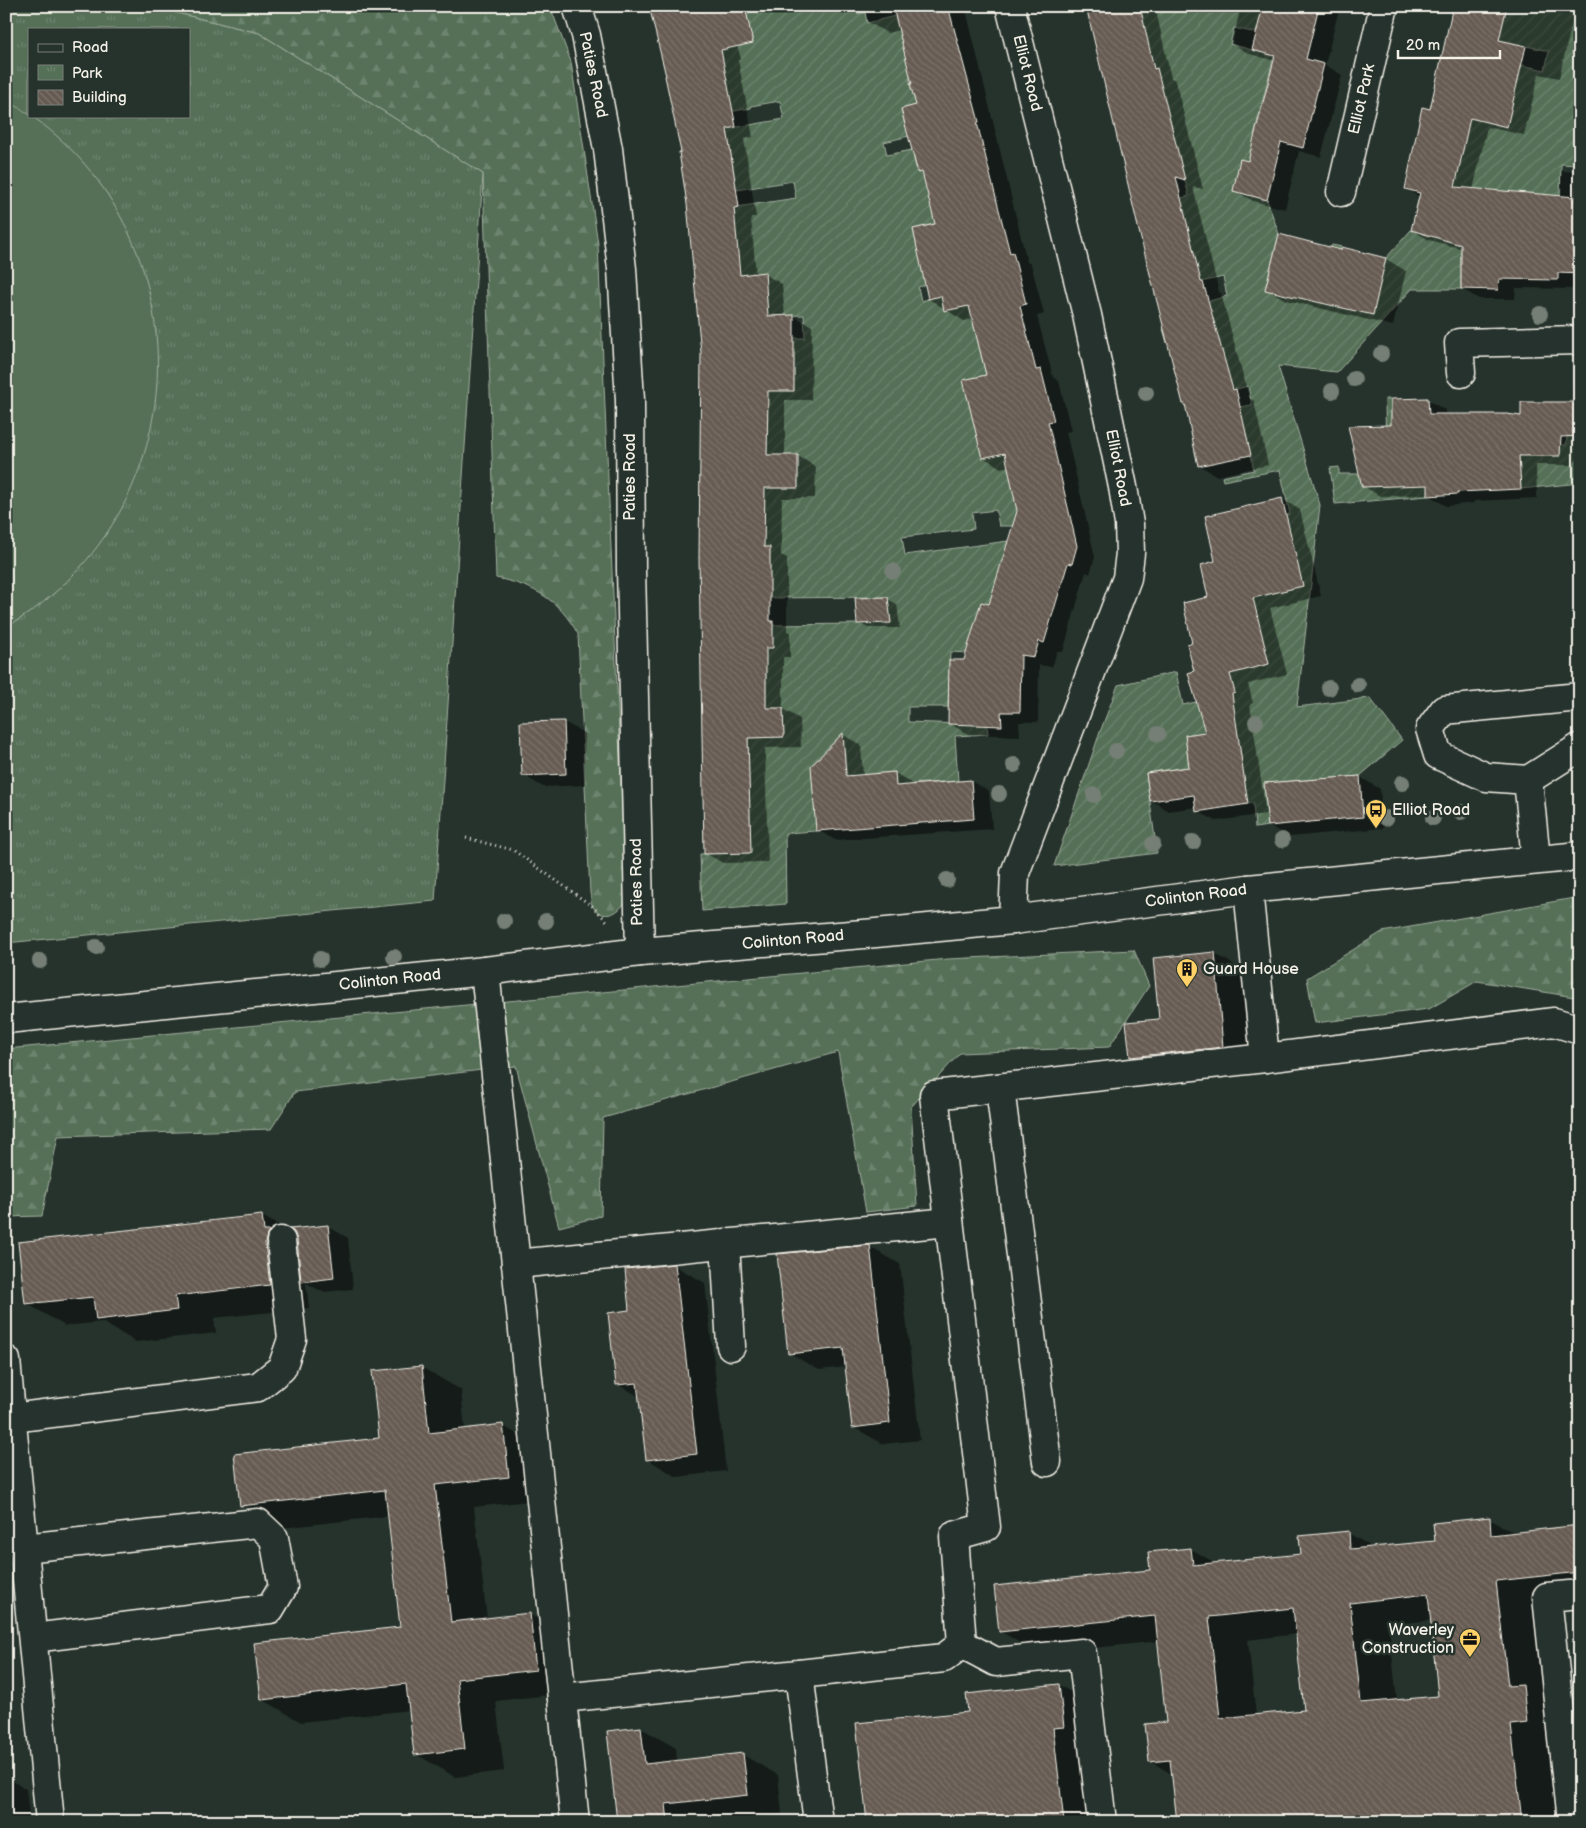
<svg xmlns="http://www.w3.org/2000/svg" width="1586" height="1828" font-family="'Balsamiq Sans',sans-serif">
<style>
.forest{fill:url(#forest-firs);stroke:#a4b0a0}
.park{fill:url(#park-tufts);stroke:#a4b0a0;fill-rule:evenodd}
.garden{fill:url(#garden-furrows);stroke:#a4b0a0}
.pitch{fill:#547057;stroke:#a4b0a0}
.shadow{fill:#0007;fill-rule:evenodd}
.building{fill:url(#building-back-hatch);stroke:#f4f1e8;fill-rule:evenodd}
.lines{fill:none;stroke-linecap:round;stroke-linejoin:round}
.minor-casing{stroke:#f4f1e8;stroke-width:31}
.path{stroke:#f4f1e8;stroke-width:3;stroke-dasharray:1 4;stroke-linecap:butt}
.minor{stroke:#26332d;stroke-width:28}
.tree{fill:#747f74}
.labels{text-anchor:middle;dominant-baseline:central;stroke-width:5;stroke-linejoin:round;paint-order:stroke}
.street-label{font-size:16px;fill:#f4f1e8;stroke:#26332d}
.poi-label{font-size:16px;fill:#f4f1e8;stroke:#26332d;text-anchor:start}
</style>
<defs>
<pattern id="forest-firs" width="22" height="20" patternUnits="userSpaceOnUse" patternTransform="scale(1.25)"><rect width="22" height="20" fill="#547057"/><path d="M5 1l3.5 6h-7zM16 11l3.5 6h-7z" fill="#6d856f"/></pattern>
<pattern id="park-tufts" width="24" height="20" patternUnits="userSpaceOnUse" patternTransform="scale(1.25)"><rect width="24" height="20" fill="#547057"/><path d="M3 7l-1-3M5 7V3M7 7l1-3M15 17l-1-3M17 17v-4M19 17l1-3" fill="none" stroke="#6d856f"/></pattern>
<pattern id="garden-furrows" width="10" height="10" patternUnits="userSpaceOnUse" patternTransform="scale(1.25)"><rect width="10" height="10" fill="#547057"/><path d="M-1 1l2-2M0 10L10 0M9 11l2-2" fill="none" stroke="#6d856f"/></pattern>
<pattern id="building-back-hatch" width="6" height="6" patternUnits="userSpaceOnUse" patternTransform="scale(1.25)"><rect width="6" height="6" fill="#665b52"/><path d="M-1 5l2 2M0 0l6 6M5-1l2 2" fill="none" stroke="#7c736b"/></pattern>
</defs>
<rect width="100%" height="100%" fill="#26332d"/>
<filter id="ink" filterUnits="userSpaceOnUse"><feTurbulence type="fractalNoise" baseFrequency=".02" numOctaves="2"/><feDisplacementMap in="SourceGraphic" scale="10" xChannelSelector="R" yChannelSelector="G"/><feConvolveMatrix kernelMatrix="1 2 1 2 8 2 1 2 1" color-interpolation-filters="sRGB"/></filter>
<g filter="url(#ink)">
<g class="forest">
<path d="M148 6H550L571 62 598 244 626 899C621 914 601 922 592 905 591 902 591 896 590 893L578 634C558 599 535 586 496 578L483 174 259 33Z"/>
<polygon points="1580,897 1580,998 1477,981 1429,1009 1315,1023 1307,978 1382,932"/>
<polygon points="1134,950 1149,986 1109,1047 960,1053 911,1107 917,1206 866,1212 838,1052 603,1118 601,1216 559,1227 516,1066 295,1092 271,1129 58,1136 42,1216 6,1217 6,1049 948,959"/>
</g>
<path class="park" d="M6 6H148L259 33 483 174 435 901 6 943ZM29 29H189V116H29Z"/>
<g class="garden">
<polygon points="711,6 855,6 857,14 865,12 867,23 895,16 908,65 937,72 909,78 916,105 901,109 905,126 920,123 922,133 884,142 887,155 912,150 917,173 922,172 973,214 913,229 916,243 945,280 918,287 921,301 941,296 945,311 969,306 986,375 964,380 982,458 1005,453 1017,507 1045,526 999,526 996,510 972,513 974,529 902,537 905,555 1008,541 989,654 950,652 948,707 908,707 908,722 987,725 988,734 955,736 958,781 911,784 914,823 898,825 895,772 873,774 876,825 847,777 845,754 838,748 816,831 785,833 786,904 702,911 700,854 751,853 748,738 784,737 783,708 766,708 766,673 746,672 773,625 857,624 887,597 769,598 770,547 745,547 765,488 798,488 798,456 767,455 768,407 746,390 794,391 794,338 805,338 804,315 765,316 760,303 767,302 765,273 740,275 710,211 796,198 793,181 737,190 727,129 784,119 780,101 751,106 751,108 723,113 721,50 753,42 749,27"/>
<polygon points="1140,6 1263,6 1256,33 1234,28 1230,44 1274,56 1254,135 1275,167 1241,160 1233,191 1267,200 1279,234 1265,289 1310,300 1332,245 1342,247 1328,304 1373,315 1386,258 1411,230 1449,241 1454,224 1415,213 1420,193 1452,199 1470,118 1506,127 1517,64 1545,70 1549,51 1499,40 1507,6 1580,6 1580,204 1575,204 1577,165 1561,164 1559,229 1461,242 1461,289 1412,289 1337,372 1278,366 1320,505 1297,707 1370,698 1402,740 1360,776 1265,783 1268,826 1255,828 1253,803 1248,804 1237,728 1185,735 1189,767 1146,773 1157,853 1054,866 1100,732 1118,685 1176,672 1183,705 1235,693 1230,674 1269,664 1260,626 1244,600 1303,586 1295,551 1265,519 1290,514 1280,470 1223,481 1222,477 1254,470 1240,407 1252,405 1248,386 1207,397 1216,330 1167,343 1163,329 1209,315 1206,302 1227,296 1223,277 1201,282 1185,215 1175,200 1189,196 1176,145 1104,82"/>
<polygon points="1385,399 1391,399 1392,447 1429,447 1428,496 1335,504 1330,468 1339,467 1339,474 1361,474 1361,487 1382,486 1386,473"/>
<polygon points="1580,436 1580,483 1521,489 1519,452 1557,445 1566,445 1567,437"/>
</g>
<path class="pitch" d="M6 100C176 195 209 433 74 574 55 594 32 613 6 627Z"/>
<g class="shadow">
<polygon points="726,6 741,59 738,60 753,137 744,139 756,217 751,217 756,275 764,274 782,284 785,317 794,316 812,326 811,400 785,400 785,456 798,456 816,467 815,498 782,498 781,555 787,558 787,631 790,632 790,657 783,657 783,709 800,719 801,747 765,748 768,862 723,863 705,853 702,353 682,153 666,77"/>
<polygon points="864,6 965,6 1027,262 1031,264 1044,314 1037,316 1053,377 1059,381 1071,431 1066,432 1095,557 1090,574 1086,572 1063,652 1057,651 1052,667 1039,665 1038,722 1019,722 1020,736 967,734 949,723 965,662 990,606 1019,511 1009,466 1001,468 983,457 987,376 973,319 964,321 929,299 937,225 924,175 919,172 917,106 914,84 900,30 887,33 868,22"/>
<polygon points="1087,6 1155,6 1171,78 1175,80 1203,189 1193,187 1219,292 1221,293 1249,398 1254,401 1268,465 1217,476 1199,465 1186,405 1184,403"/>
<polygon points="1241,6 1334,6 1339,9 1325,65 1342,75 1321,157 1299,151 1285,209 1253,201 1235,191 1248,163 1275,61 1250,54 1232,44"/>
<polygon points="1454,6 1576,6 1559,78 1539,74 1524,135 1487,127 1473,190 1561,197 1562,171 1580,172 1580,282 1575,282 1575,289 1516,288 1515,299 1479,299 1462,289 1463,249 1429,240 1412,230 1420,197 1406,189 1431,111"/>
<polygon points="1343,249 1386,259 1406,271 1393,326 1286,300 1266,289 1342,252"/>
<polygon points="1572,389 1580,389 1580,455 1573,465 1536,465 1537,498 1474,501 1474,503 1446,506 1429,495 1380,496 1363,486 1393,426 1428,400 1445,410 1445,415 1522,417 1573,404"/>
<polygon points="1282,499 1300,510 1321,596 1270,608 1287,674 1248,684 1253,703 1250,704 1266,814 1216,821 1197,811 1197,807 1169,811 1151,800 1191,768 1207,734 1195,672 1194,644 1210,598 1216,562"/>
<polygon points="887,599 897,604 900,628 868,628 858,623"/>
<polygon points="564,722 584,733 585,785 543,787 523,775"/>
<polygon points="843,735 861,745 863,776 895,773 913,784 913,786 971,781 989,791 992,829 835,840 818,830 813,767"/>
<polygon points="1360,777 1380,789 1383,828 1289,837 1269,826"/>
<polygon points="1214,953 1244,971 1253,1064 1161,1074 1131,1057"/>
<polygon points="262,1216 297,1236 327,1226 348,1238 353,1289 323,1292 306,1283 309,1308 214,1318 216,1333 136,1342 102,1322 65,1326 26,1303"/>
<polygon points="870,1247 900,1264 920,1440 883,1444 853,1427 846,1367 819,1370 789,1353"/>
<polygon points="675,1266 705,1283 726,1471 677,1477 647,1459 640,1397 617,1384 631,1311"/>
<polygon points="421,1367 461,1390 465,1430 503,1426 542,1448 548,1499 474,1507 487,1619 529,1614 569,1637 575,1692 496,1701 504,1771 455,1777 416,1754 411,1710 301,1722 262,1699 402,1628 389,1516 281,1528 242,1505 381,1439"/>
<path d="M1489 1519 1515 1533 1580 1527V1599L1535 1603 1558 1822H1178L1173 1775 1150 1761 1168 1723 1159 1641 1039 1654 1000 1631 1152 1571 1191 1549 1217 1564 1302 1556 1348 1533 1374 1548 1436 1542ZM1432 1620 1440 1697 1397 1701 1389 1625ZM1297 1634 1305 1711 1256 1716 1248 1640Z"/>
<polygon points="1059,1685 1097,1707 1099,1822 868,1822 969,1713 967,1695"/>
<polygon points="641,1728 676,1748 677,1762 743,1755 778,1775 782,1814 716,1822 618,1822"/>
<polygon points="6,1777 26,1789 30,1822 6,1822"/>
<polygon points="475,1812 491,1822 390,1822"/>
</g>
<g class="building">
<polygon points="649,6 745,6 753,43 721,50 736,127 727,129 739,207 734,208 740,275 765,272 768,316 794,315 794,391 768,391 767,455 798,455 798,488 765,488 764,547 770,547 770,621 773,621 773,648 766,648 766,708 783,708 784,737 748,738 751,853 704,854 699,558 701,353 687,204 679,152 681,152 665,76 666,76"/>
<polygon points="912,6 948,6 979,122 977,123 1010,253 1013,252 1026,304 1020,306 1036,370 1041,369 1054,421 1048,422 1077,546 1072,564 1068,563 1044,643 1039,641 1034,657 1021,655 1020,712 1001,712 1002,726 948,724 949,660 964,660 981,602 989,604 1017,511 1005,453 982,458 974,425 963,380 986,375 969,306 944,311 941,296 928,299 913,229 935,224 922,172 918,173 901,109 916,105 910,84 912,84 894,11"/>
<polygon points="1086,6 1140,6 1154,69 1157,68 1185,180 1176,177 1201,282 1203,282 1233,390 1236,389 1251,455 1198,466 1185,404 1183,404 1138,227"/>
<polygon points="1263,6 1319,6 1306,59 1324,64 1303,148 1281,142 1267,200 1233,191 1240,159 1248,161 1275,56 1252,50"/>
<polygon points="1453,6 1507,6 1499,40 1526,46 1507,127 1470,118 1455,187 1576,197 1576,204 1580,204 1580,274 1558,273 1558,280 1499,279 1498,290 1461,289 1461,245 1411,230 1420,193 1405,189 1422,107 1430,109"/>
<polygon points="1279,234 1341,250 1342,247 1386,258 1373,315 1265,290"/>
<polygon points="1428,398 1429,414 1507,414 1521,416 1521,402 1580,402 1580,436 1561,437 1560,456 1519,456 1521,489 1458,492 1458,494 1428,496 1428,485 1362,487 1348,426 1391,425 1391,399"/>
<polygon points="1282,498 1303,586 1253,598 1269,664 1230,674 1235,693 1232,694 1248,804 1196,812 1194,795 1150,801 1146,773 1189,767 1185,735 1205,732 1188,673 1194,671 1187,644 1192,643 1183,603 1208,597 1201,565 1215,561 1205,516"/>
<polygon points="888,597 891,623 857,624 855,598"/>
<polygon points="564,721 566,774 522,776 520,722"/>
<polygon points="843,733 846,776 895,772 896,786 971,780 974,819 816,831 811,766"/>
<polygon points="1360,776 1363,817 1268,826 1264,783"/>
<polygon points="1215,952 1223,1047 1130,1057 1126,1022 1159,1019 1153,958"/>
<polygon points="262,1215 264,1231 270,1231 267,1235 265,1243 270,1285 175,1296 177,1310 96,1320 93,1297 25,1304 18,1242"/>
<polygon points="328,1225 334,1278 301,1282 297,1239 294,1232 290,1229"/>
<polygon points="870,1245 890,1423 852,1428 843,1348 788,1354 777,1254"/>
<polygon points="675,1264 697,1454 646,1460 637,1383 616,1385 608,1313 629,1310 625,1269"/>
<polygon points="422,1366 429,1433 503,1424 509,1477 435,1485 451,1622 530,1613 536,1670 457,1679 465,1749 414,1755 406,1684 261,1700 254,1643 400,1627 385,1490 240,1506 234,1454 379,1438 372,1371"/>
<path d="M1490 1517 1491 1535 1580 1525V1572L1496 1581 1508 1686 1523 1685 1527 1723 1511 1725 1522 1822H1177L1170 1760 1149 1762 1145 1724 1166 1722 1155 1616 999 1632 994 1586 1150 1570 1148 1552 1191 1548 1193 1565 1301 1554 1299 1536 1349 1531 1350 1549 1435 1541 1433 1523ZM1428 1594 1438 1696 1361 1703 1350 1603ZM1293 1608 1304 1710 1220 1718 1209 1617Z"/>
<polygon points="1059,1684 1064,1727 1053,1728 1064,1822 867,1822 856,1723 968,1712 966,1694"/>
<polygon points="641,1727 645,1764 743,1753 748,1795 666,1804 668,1822 617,1822 607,1731"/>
</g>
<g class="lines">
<g class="minor-casing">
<g id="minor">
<polyline points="577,6 586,35 608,149 622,269 630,400 631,569 640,952"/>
<polyline points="1010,6 1087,315 1123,487 1129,524 1130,553 1127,578 1015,873 1013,920"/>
<polyline points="1341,192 1384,6"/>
<polyline points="1461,373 1459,343 1580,340"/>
<polyline points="1528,780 1580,747"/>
<polyline points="1536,860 1528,780 1486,777 1438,755 1430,729 1444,710 1580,697"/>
<polyline points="1248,889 1265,1058"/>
<polyline points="485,971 575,1822"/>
<polyline points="6,1019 485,971 640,952 876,933 1013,920 1248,889 1580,856"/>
<polyline points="1000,1088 1047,1462"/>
<polyline points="725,1243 731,1346"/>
<polyline points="516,1264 949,1222"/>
<polyline points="6,1360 50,1822"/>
<polyline points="12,1418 258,1387 282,1368 292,1339 281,1241"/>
<polyline points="24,1548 258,1523 274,1538 283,1587 270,1609 33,1638"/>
<polyline points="962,1644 996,1662 1082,1653 1102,1822"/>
<polyline points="562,1698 799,1674"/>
<polyline points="818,1822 799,1674 944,1658 962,1644 954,1536 986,1527 934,1095 1265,1058 1554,1022 1580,1030"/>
<polyline points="1571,1822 1547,1597 1580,1594"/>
</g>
</g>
<polyline class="path" points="466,838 513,850 592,906 607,921"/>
<use href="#minor" class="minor"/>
</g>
<g class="tree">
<circle cx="1540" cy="314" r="8"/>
<circle cx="1381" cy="354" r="8"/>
<circle cx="1354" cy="379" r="8"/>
<circle cx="1332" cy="391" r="8"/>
<circle cx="1146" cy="393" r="8"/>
<circle cx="893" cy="571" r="8"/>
<circle cx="1358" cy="685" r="8"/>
<circle cx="1329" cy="688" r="8"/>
<circle cx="1256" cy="722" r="8"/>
<circle cx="1158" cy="734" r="8"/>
<circle cx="1116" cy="751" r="8"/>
<circle cx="1014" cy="765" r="8"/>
<circle cx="1402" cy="783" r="8"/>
<circle cx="999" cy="794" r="8"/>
<circle cx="1094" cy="795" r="8"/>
<circle cx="1461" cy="812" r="8"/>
<circle cx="1386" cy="818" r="8"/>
<circle cx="1433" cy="818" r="8"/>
<circle cx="1282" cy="840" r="8"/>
<circle cx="1193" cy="842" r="8"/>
<circle cx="1153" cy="844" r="8"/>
<circle cx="947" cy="880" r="8"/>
<circle cx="504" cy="921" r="8"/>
<circle cx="546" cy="921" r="8"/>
<circle cx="96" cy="947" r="8"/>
<circle cx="394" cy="957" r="8"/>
<circle cx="320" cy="959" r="8"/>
<circle cx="40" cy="961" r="8"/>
</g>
</g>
<defs>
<g id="bus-pin" transform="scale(1.125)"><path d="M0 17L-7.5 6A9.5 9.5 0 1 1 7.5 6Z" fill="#ffd166" stroke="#26332d"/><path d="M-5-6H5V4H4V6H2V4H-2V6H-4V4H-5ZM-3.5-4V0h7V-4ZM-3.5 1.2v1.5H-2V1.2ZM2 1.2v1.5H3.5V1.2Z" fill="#111"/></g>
<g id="building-pin" transform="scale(1.125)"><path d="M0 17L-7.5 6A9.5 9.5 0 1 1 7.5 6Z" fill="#ffd166" stroke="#26332d"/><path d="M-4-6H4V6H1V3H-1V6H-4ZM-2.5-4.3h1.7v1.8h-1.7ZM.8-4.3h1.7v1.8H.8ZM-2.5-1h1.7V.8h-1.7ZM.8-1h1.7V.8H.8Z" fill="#111"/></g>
<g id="office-pin" transform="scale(1.125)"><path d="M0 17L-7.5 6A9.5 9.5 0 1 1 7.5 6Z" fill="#ffd166" stroke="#26332d"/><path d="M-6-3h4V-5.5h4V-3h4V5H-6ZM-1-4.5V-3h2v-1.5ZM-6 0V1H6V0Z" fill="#111"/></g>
</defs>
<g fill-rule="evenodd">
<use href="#bus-pin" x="1376" y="810"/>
<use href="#building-pin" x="1187" y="969"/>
<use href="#office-pin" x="1470" y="1639"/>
</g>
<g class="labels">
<g class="street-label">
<text transform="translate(1027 73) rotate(76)">Elliot Road</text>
<text transform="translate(593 75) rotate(78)">Paties Road</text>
<text transform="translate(1362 99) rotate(-77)">Elliot Park</text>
<text transform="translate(1118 468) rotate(79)">Elliot Road</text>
<text transform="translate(630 477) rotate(-90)">Paties Road</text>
<text transform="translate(637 882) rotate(-91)">Paties Road</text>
<text transform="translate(1196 896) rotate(-7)">Colinton Road</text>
<text transform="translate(793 940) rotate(-5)">Colinton Road</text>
<text transform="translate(390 980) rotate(-6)">Colinton Road</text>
</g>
<g class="poi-label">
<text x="1392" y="810">Elliot Road</text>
<text x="1203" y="969">Guard House</text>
<text x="1454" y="1630" text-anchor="end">Waverley<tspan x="1454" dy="18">Construction</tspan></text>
</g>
</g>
<rect width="1586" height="1828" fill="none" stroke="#26332d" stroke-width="25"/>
<rect x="12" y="12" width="1561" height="1803" fill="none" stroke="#f4f1e8" stroke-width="2" filter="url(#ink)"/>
<rect x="28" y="28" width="162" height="90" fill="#26332d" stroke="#787f78"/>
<rect x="38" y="44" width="25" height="8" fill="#26332d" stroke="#787f78"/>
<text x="72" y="52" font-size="15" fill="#f4f1e8">Road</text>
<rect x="38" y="65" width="25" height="15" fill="url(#park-tufts)" stroke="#787f78"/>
<text x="72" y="78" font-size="15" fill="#f4f1e8">Park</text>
<rect x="38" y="90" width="25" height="15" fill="url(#building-back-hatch)" stroke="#787f78"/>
<text x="72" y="102" font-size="15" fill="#f4f1e8">Building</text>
<path d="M1398 50v8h102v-8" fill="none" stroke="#f4f1e8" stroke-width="2.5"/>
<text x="1406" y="50" font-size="15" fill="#f4f1e8" stroke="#26332d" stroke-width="4" paint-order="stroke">20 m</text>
</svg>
